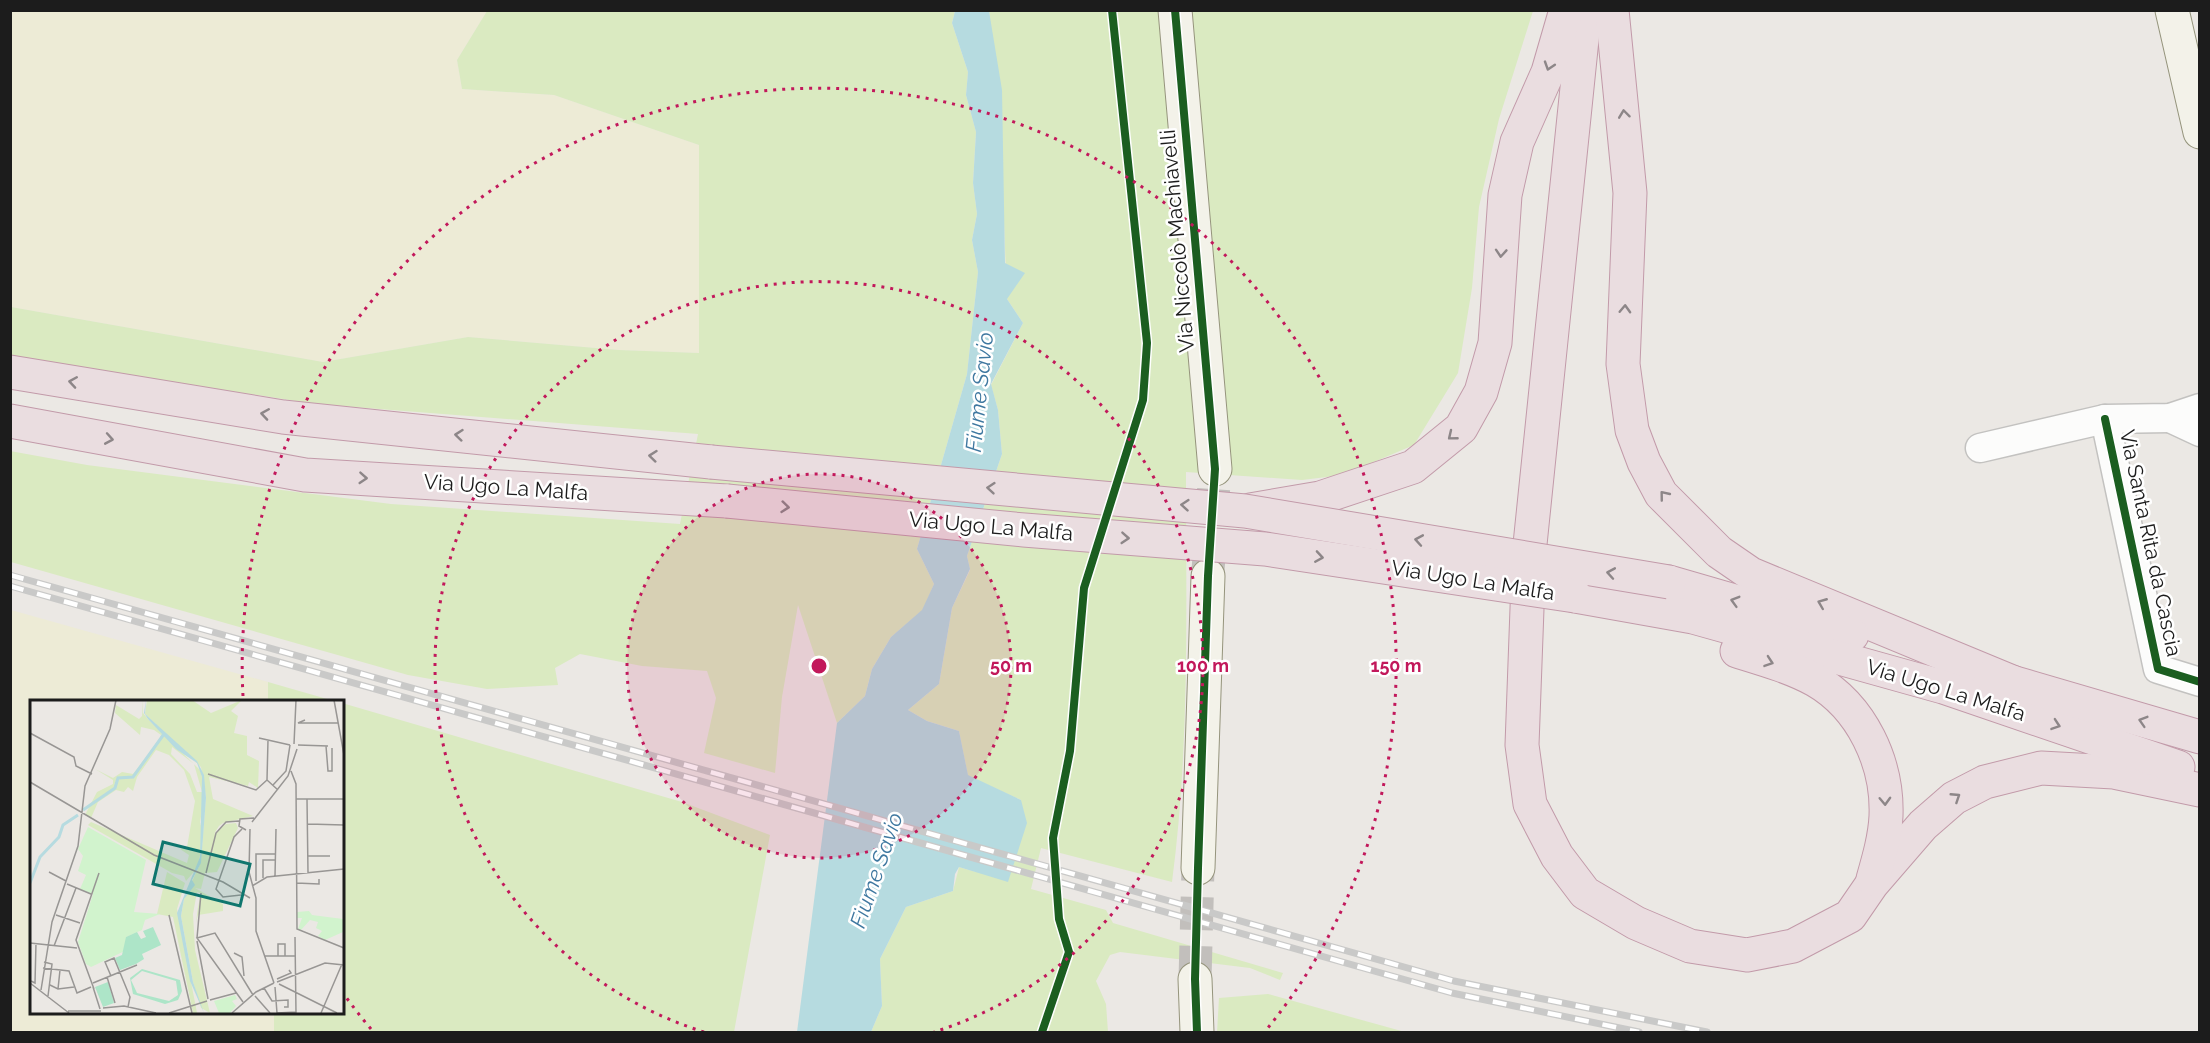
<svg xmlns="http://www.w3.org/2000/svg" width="2210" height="1043" font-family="Raleway,sans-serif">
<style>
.farmland{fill:#edebd6}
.grass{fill:#daeac1}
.water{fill:#b6dbe0}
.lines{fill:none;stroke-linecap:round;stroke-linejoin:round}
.secondary-tunnel{stroke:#c2bfbc;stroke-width:33;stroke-dasharray:33 16;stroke-linecap:butt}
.street-casing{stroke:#c3c2c0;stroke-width:31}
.secondary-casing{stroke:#95947c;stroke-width:35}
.highway-casing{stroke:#c29aa9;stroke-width:35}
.street{stroke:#fcfcfb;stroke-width:28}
.secondary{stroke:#f3f2e9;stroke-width:33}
.highway{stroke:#eadde0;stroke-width:33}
.rail-casing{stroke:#c9c9c8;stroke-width:7}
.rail{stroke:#fff;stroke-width:4.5;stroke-dasharray:14;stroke-linecap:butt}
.highway-bridge-casing{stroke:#c29aa9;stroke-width:35;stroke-linecap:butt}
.highway-bridge{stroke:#eadde0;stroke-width:33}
.cycleway-casing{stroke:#fff;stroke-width:11}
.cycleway{stroke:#1b5e20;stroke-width:8}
.oneway{stroke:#8d8688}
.ring{fill:none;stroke:#c2185b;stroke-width:3;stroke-dasharray:3 6}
.labels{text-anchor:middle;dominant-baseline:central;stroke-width:5;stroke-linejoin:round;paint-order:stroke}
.street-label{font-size:21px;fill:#1c1c1c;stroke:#fff}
.water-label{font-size:22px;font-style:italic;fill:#3f78a0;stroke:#fff}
.inset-river{fill:none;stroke:#b6dbe0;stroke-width:3}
.inset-road{fill:none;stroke:#989694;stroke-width:1.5}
.view{fill:#0f766e;fill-opacity:0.15;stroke:#0f766e;stroke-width:3}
.inset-edge{fill:none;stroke:#1c1c1c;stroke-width:3}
.centre{fill:#c2185b;stroke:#fff;stroke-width:3}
.ring-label{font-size:18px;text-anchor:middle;font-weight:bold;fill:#c2185b;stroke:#fff;stroke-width:5;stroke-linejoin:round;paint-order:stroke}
</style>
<rect width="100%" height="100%" fill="#ebe8e4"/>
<g class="farmland">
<polygon points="10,11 487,11 457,60 462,89 554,95 699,145 699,353 619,350 468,337 323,362 11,307"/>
<polygon points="11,610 268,682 268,701 32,701 32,1012 274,1012 274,1032 11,1032"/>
</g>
<g class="grass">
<polygon points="487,11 955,11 952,23 968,72 966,95 976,132 973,183 977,214 972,240 978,272 967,374 917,549 934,584 923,610 891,637 872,669 865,696 837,723 798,605 782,697 775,773 704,753 716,698 707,671 642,666 580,654 555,668 558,685 487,689 408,675 11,562 10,451 87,465 391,504 680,524 698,434 315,404 11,357 11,307 323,362 468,337 619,350 699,353 699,145 554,95 462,89 457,60"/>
<path d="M989 11H1533L1499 119 1479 207 1472 288 1458 373 1414 445 1343 475 1302 480 1186 472C1186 609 1190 746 1172 882L1041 848 1031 889 1106 910 1113 923 1283 973 1280 980 1250 968 1120 952 1110 955 1096 981 1106 1004 1108 1032H871L882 1006 880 959 906 907 953 891 959 867 976 872 1021 800 968 776 959 731 927 721 908 710 939 684 952 608 970 570 967 556 1002 454 998 410 991 385 1023 323 1007 299 1001 146Z"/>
<polygon points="268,682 334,701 268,701"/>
<polygon points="342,703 682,802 770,835 734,1032 274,1032 274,1012 342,1012"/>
<polygon points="1268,994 1405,1032 1217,1032 1219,998"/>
</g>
<polygon class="water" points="955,11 989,11 1002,90 1005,263 1025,273 1007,299 1023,323 991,384 998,410 1002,454 967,556 970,569 952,608 939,684 908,710 927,721 959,731 968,775 1021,800 1027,823 1008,882 959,867 955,874 953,891 906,907 880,959 882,1006 871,1032 797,1032 837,723 865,696 872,669 891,637 922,610 934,584 917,549 967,374 978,272 972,240 977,214 973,183 976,132 966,95 968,72 952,23"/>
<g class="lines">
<g class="secondary-tunnel">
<polyline points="1208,571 1215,469"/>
<polyline points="1195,979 1198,868"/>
</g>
<g class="street-casing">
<g id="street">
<polyline points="2170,418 2200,432"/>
<polyline points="2105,419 2158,669 2200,682"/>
<polyline points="1980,448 2105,419 2170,418 2200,408"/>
</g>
</g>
<g class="secondary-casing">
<g id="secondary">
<polyline points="1175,10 1215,469"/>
<polyline points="2172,10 2200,132"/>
<polyline points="1198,868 1208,576"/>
<polyline points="1195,979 1197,1032"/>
</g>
</g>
<g class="highway-casing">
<g id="highway">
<polyline points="1585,10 1529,554 1522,745 1530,804 1557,856 1585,893 1636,923 1690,946 1747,955 1793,946 1850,916 1872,884 1923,825 1954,798 1985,782 2041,768 2114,772 2200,790"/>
<polyline points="1612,10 1630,193 1623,364 1632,430 1644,462 1661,494 1719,552 1751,574 2012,682"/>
<polyline points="10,372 283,417 711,462"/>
<polyline points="10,421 305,475 727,501"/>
<polyline points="1250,510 1320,498 1413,467 1461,428 1481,392 1495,343 1505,195 1517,142 1548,72 1566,10"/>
<polyline points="1669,582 1852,635"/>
<polyline points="1575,596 1693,617 1943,687 2178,767"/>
<path d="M1737 651C1763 659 1791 667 1815 680 1862 707 1888 763 1886 816 1885 837 1879 858 1873 879"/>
<polyline points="1991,676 2200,737"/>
</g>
</g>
<use href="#street" class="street"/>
<use href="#secondary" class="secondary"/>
<use href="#highway" class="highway"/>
<g class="rail-casing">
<g id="rail">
<polyline points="10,575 1454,981 1707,1032"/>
<polyline points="10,586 1452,993 1639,1032"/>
</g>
</g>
<use href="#rail" class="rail"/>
<g class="highway-bridge-casing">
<g id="highway-bridge">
<polyline points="711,462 1245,511 1669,582"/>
<polyline points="727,501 1024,530 1265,549 1575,596"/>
</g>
</g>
<use href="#highway-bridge" class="highway-bridge"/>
<g class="cycleway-casing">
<g id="cycleway">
<polyline points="1175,10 1215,469 1208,576 1198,868 1195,979 1197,1032"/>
<polyline points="2105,419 2158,669 2200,682"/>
<polyline points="1042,1032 1069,952 1059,919 1053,838 1070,751 1084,588 1143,400 1147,343 1112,10"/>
</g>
</g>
<use href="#cycleway" class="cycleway"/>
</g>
<defs><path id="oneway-chevron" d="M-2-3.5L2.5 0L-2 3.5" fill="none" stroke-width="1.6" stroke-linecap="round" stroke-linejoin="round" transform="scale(1.5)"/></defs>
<g class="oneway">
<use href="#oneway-chevron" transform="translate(1549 66) rotate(108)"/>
<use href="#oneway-chevron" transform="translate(1624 114) rotate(-97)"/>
<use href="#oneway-chevron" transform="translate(1501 253) rotate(94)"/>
<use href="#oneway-chevron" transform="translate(1625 309) rotate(-88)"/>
<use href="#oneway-chevron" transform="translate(73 382) rotate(-171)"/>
<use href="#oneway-chevron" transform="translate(265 414) rotate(-171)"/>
<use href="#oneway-chevron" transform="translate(459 435) rotate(-174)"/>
<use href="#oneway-chevron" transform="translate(1452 436) rotate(141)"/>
<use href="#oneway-chevron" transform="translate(109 439) rotate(10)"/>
<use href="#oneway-chevron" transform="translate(653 456) rotate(-174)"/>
<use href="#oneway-chevron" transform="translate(363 478) rotate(4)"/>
<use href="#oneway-chevron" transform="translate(991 488) rotate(-175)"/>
<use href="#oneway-chevron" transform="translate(1664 495) rotate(-129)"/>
<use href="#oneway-chevron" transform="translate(1185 505) rotate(-175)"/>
<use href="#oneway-chevron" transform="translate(785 507) rotate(6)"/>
<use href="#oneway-chevron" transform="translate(1125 538) rotate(4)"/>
<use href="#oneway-chevron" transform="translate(1419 540) rotate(-170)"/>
<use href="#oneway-chevron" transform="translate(1319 557) rotate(9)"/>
<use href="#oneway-chevron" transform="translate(1611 573) rotate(-170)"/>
<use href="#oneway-chevron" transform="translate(1735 601) rotate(-164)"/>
<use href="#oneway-chevron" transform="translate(1822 603) rotate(-158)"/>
<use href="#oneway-chevron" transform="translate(1769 662) rotate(19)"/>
<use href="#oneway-chevron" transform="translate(2143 721) rotate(-163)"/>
<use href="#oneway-chevron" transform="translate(2056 725) rotate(19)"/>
<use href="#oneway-chevron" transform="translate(1956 797) rotate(-33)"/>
<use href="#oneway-chevron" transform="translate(1885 801) rotate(88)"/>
</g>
<circle cx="819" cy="666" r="192" fill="#c2185b" fill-opacity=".12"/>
<g class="ring">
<circle cx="819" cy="666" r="192"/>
<path d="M704 1032A384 384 0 1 1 934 1032"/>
<path d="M371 1029A577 577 0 0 1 343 993M243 696A577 577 0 1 1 1267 1029"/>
</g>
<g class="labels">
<g class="street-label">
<text transform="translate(1177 241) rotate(-95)">Via Niccolò Machiavelli</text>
<text transform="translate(506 487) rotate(4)">Via Ugo La Malfa</text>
<text transform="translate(991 526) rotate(5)">Via Ugo La Malfa</text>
<text transform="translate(2151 543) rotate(78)">Via Santa Rita da Cascia</text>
<text transform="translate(1473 580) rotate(9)">Via Ugo La Malfa</text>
<text transform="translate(1946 690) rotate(17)">Via Ugo La Malfa</text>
</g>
<g class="water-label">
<text transform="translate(979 392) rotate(-84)">Fiume Savio</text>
<text transform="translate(876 870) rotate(-71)">Fiume Savio</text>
</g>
</g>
<g transform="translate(30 700)">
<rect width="314" height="314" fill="#ebe8e4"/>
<path d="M113 0V13L118 19 171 71 175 96 170 122 173 134 176 97 171 67 115 14 117 0H162L181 13 212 0 201 11 208 16 204 33 217 36V55L229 61 228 88 219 82 218 86 179 77 183 99 223 116 193 123 189 126 184 134 196 124 206 123 208 128 187 172 175 173 171 189 165 188 193 204V211L168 215 166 223 168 207 171 194H173L167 192 163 214 165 250 180 313 171 308 163 282 151 216 154 199 170 164 173 138 168 167 156 181 154 176 142 173 58 125 61 122 157 163 159 155 150 149 157 147 165 101 154 70 139 55 126 50 107 77 103 91 98 87 94 92 86 90 68 102 61 118 55 115 67 92 83 84V80L65 69 83 78 92 72 103 74 128 42 131 35 124 30 111 27 110 35 85 13 86 5 109 19 112 16ZM142 47 164 64 172 92H167L160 74 141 54ZM137 172 155 183 147 209 167 313H163L143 217 127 214Z" fill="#daeac1" fill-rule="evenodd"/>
<path d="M58 127 116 160 104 212 130 214 115 220 112 230 96 237 101 248 61 267 56 264 48 242 63 194 50 189 56 175 48 171 53 156 48 149ZM279 211 282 215 313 219V232L295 240 288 236 292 231 286 228 288 222 280 220 271 230 268 229 272 218H267V212ZM205 295 207 299 202 301 206 306 200 313H189L184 301Z" fill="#d1f3cd"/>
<path d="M123 227 131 245 112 254 114 259 106 264 90 270 85 258 92 255 96 237 107 232 111 239 116 237 113 231ZM112 269 150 280 152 291 148 300 135 304 103 294 100 278ZM112 271 146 281 148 295 139 301 107 293 101 280ZM78 282 84 303 73 307 65 287Z" fill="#ade5c8" fill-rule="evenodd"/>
<path d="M116 0 115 14 167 61 174 75 176 98 171 163 162 180 165 185 154 199 151 216 163 282 174 313 160 281 147 213 170 157 172 77 167 63 146 49 118 19 114 13Z" fill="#b6dbe0"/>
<path class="inset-river" d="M53 110 85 88 88 78 103 77 134 34M0 183 10 157 29 137 33 125 48 115"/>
<path class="inset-road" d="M304 0 314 55M275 20 268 23H308M0 33 44 57 46 66 62 74M229 38 260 45M238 40 237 80 248 90M264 44 266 0M268 45 298 46M296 46 298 71H302V48M261 71 266 84 267 229 314 248M178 74 226 90 237 80M0 82 124 155 193 182 220 198M243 85 256 71 260 45M266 99H314M277 99 278 173M222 122 258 76 267 49M278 124 314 125M220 129 219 172 226 198V231L244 283M216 130 209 126 210 119 224 118M278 156H300M19 172 36 181M176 173 186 133 196 122 209 121M245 176 246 129M233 178V160H245M226 181V154H246M266 183 289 184V179M37 184 61 194M222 186 237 177 314 169M211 195 193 197 186 189 204 137 212 129M26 215 50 223M139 215 162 313M265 237 266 313M167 238 171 193M167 241 178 299M0 243 47 248M24 246 46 188M204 253 212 257 214 276M234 256H266M248 256V244H255V256M14 262 22 264 18 296M13 268 39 271 47 293 61 287M81 276 75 262 84 258 100 297 98 307M77 277 85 303M247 279 261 273 259 270M1 281 5 283 6 243M247 282 295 263 314 265M0 283 39 313M63 283 107 265M249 284 307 313M20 285 28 289 44 287M63 287 70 309M245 287 247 313M234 288 242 301 258 300V307H254M28 289 30 270M64 289 46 240 69 173M11 290 22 222 48 146 55 86 80 29 86 0M225 296 240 313M180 300 206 293M213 302 167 238 185 233 223 295M73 308 94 306 126 313M38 311H71M139 313 177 301M202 313 226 292 244 283M247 313 266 312M291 313 312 264"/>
<path class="view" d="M133 142 220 164 210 206 123 184Z"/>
<rect width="314" height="314" class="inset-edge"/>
</g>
<circle cx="819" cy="666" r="9" class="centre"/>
<g class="ring-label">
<text x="1011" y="672">50 m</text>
<text x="1203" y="672">100 m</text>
<text x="1396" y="672">150 m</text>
</g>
<rect width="2210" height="1043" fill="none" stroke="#1c1c1c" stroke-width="24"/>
</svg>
